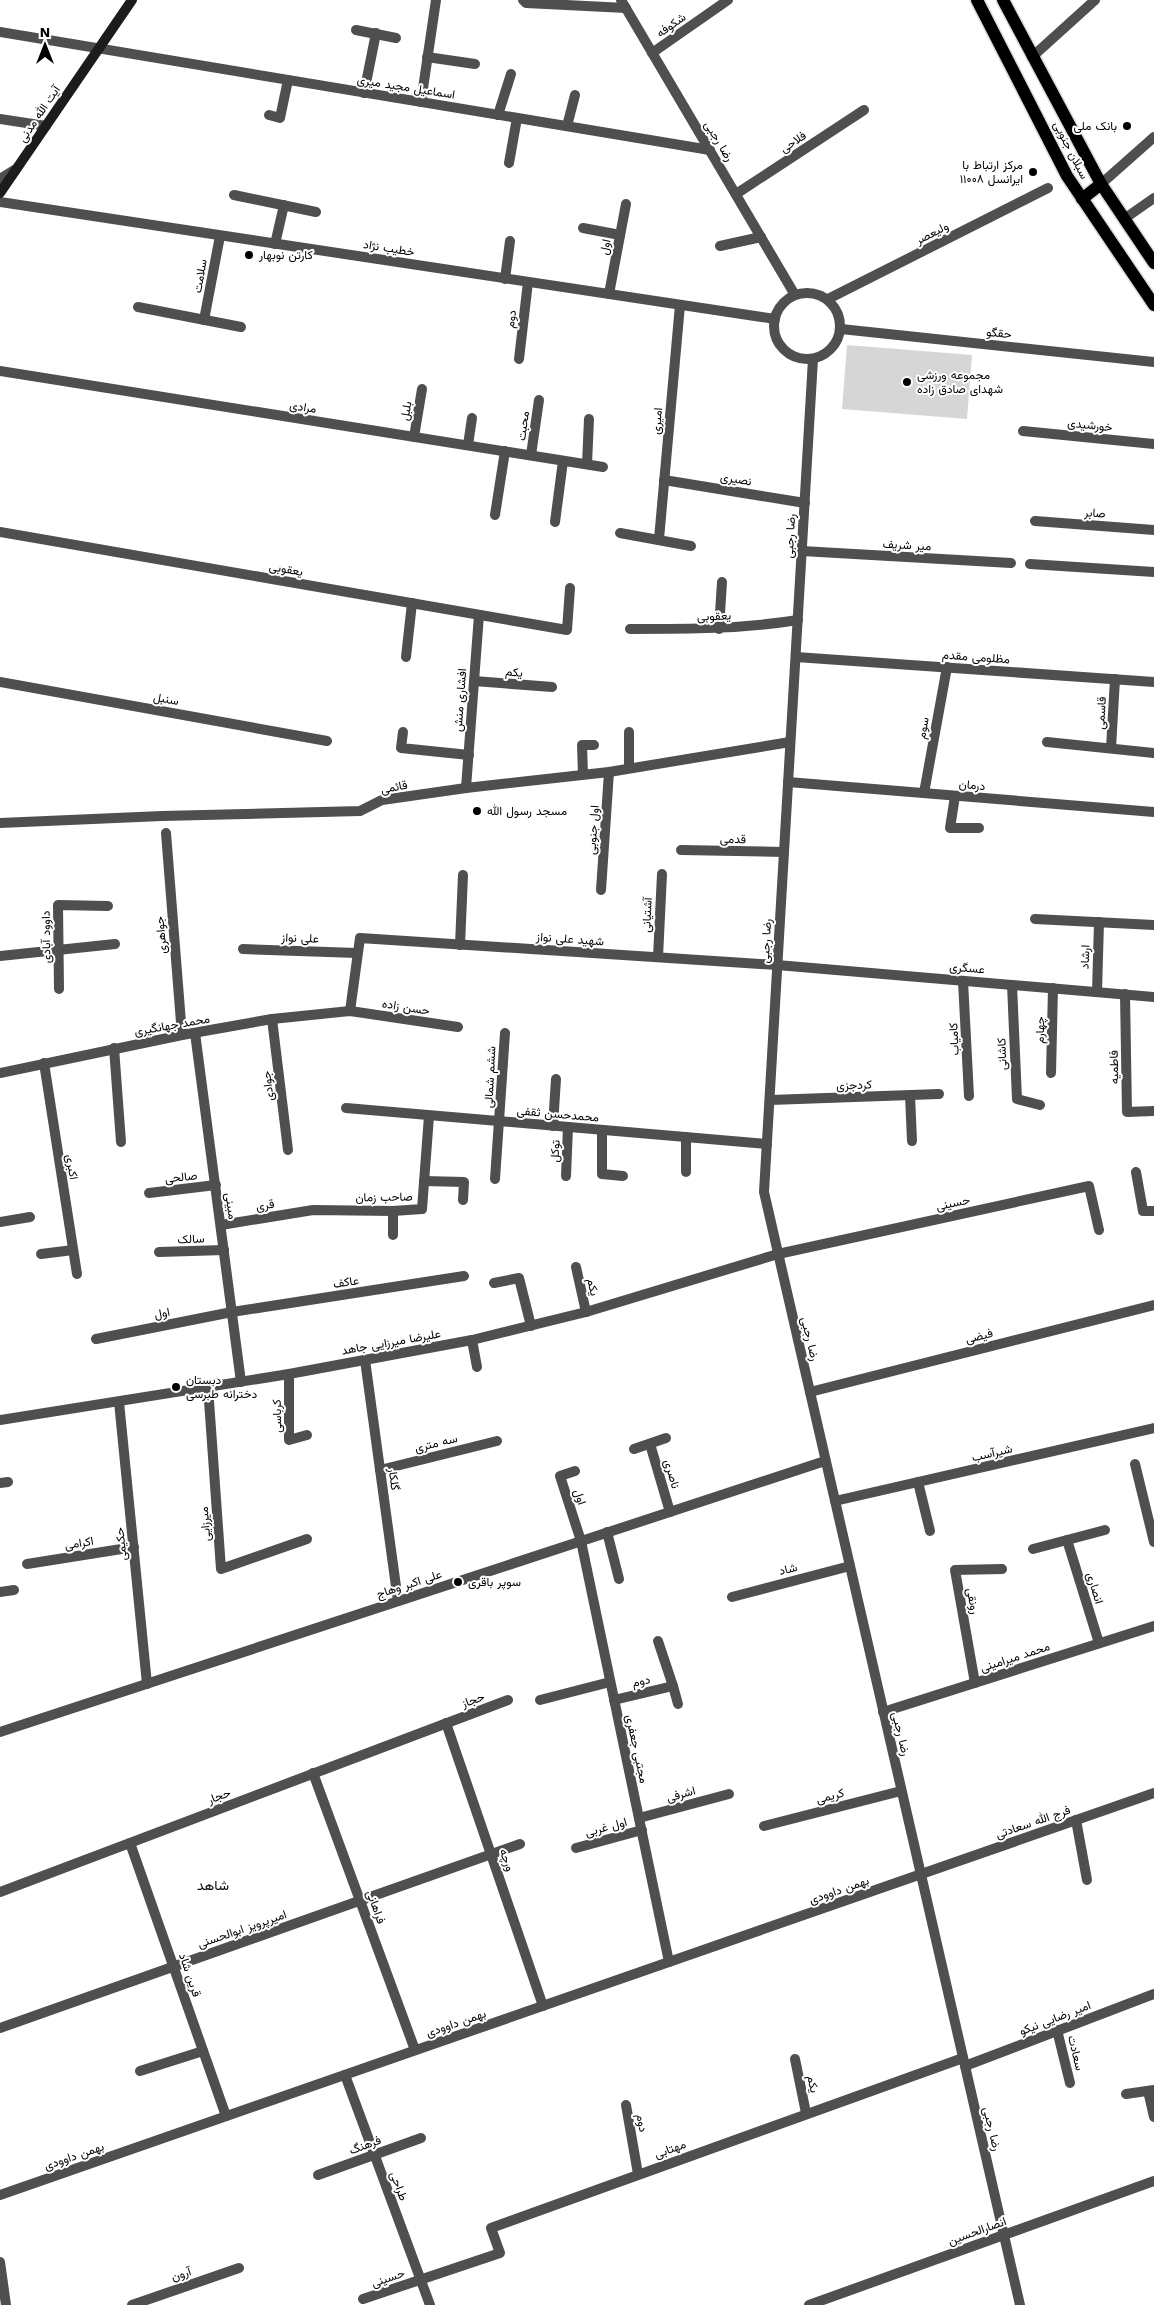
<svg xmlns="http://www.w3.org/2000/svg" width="1154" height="2305" font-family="'Work Sans',Vazirmatn,sans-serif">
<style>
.green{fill:#d6d6d6}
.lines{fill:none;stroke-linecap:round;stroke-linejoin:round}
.primary-casing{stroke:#dbdbdb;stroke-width:15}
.street{stroke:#4f4f4f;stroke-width:10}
.secondary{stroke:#1c1c1c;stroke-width:10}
.primary{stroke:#000;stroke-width:12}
.poi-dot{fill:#000;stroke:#fff;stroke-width:2}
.labels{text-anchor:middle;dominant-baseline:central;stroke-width:4;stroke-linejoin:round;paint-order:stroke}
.street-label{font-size:12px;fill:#000;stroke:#fff}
.poi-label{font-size:12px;fill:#000;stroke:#fff;text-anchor:start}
.neighbourhood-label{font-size:14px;fill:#000;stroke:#fff}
</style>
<rect width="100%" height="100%" fill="#fff"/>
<polygon class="green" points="847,345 972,355 967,419 842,409"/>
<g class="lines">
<g class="primary-casing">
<g id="primary">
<polyline points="977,0 1067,176 1154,305"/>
<polyline points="1003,0 1101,184 1154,263"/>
<polyline points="1082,199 1101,184"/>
</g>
</g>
<g class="street">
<polyline points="523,0 526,3 626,8"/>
<polyline points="621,0 795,295"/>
<polyline points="356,30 396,38"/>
<polyline points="0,32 710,150"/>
<polyline points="652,53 728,0"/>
<polyline points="427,57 475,64"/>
<polyline points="1032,57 1095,0"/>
<polyline points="364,93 376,33"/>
<polyline points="421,102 436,0"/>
<polyline points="269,115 280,118 288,80"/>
<polyline points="498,115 511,74"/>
<polyline points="0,119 46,126"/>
<polyline points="567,126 575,95"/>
<polyline points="509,163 517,118"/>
<polyline points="0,179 16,169"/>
<polyline points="1101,184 1154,137"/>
<polyline points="736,194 864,110"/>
<polyline points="234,195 316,212"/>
<polyline points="0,202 775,319"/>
<polyline points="1124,219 1154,198"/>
<polyline points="583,228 620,235"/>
<polyline points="275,244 284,205"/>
<polyline points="720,246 761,237"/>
<polyline points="505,279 510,241"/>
<circle cx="807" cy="326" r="33"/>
<polyline points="609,294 626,204"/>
<polyline points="828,299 1048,188"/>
<polyline points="138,307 241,327"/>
<polyline points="204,320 220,236"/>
<polyline points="841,329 1154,362"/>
<polyline points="519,359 528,282"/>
<polyline points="813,359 764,1192 1020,2305"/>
<polyline points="0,371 603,467"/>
<polyline points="1023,431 1154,444"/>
<polyline points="414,437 422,389"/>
<polyline points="468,445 472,418"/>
<polyline points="531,455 539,400"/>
<polyline points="587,464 589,419"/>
<polyline points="664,480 805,503"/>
<polyline points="495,515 505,451"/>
<polyline points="1035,521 1154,530"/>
<polyline points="555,522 563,461"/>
<polyline points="0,532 567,630 570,588"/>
<polyline points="620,533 691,546"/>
<polyline points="659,539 680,305"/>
<polyline points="802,551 1011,563"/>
<polyline points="1030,564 1154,572"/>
<path d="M630 629C687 629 742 629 798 620"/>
<polyline points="719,629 722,582"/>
<polyline points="406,657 412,603"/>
<polyline points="796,657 1154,682"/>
<polyline points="474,681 552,687"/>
<polyline points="0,682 327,741"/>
<polyline points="403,732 401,748 469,755"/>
<polyline points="1047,742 1154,753"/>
<polyline points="1111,748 1115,679"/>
<polyline points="629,768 629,732"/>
<polyline points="583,774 582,745 594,745"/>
<polyline points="788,782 1154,812"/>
<polyline points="466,788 479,615"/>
<polyline points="924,793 947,667"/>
<polyline points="955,796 950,828 979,828"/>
<polyline points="0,823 162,816 360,811 382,800 466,788 609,772 790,742"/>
<polyline points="166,833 182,1035"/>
<polyline points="681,850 784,852"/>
<polyline points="601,890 609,772"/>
<polyline points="1035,919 1154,925"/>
<polyline points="460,945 463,875"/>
<polyline points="243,949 357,953"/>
<polyline points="0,956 115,944"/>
<polyline points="658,957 662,874"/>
<polyline points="963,981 969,1096"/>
<polyline points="1012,985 1017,1099 1040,1105"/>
<polyline points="59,989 58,905 108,906"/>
<polyline points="1097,992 1099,922"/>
<polyline points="1125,994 1127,1112 1154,1111"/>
<polyline points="350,1011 360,938 777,965 1154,997"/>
<polyline points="272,1019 288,1150"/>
<polyline points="195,1033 241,1382"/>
<polyline points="114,1048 121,1142"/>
<polyline points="44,1063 77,1274"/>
<polyline points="0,1073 182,1035 272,1019 350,1011 458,1027"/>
<polyline points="1051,1073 1053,988"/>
<polyline points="910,1095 912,1141"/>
<polyline points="770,1100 939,1094"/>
<polyline points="346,1108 767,1144"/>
<polyline points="553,1126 556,1079"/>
<polyline points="602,1130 602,1174 623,1176"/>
<polyline points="686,1137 686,1172"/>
<polyline points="1136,1172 1143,1211 1154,1211"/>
<polyline points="566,1176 568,1127"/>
<polyline points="495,1179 505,1033"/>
<polyline points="424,1181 464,1182 463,1200"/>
<polyline points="149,1193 216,1185"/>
<polyline points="393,1211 393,1235"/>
<polyline points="0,1222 30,1217"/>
<polyline points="221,1225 313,1210 393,1211 422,1209 429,1116"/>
<polyline points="159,1252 224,1250"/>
<polyline points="41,1254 73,1250"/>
<polyline points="576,1267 586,1312"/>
<polyline points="494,1283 519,1278 531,1326"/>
<polyline points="96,1339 232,1312 464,1276"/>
<polyline points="472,1340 477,1367"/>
<polyline points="365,1360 398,1601"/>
<polyline points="289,1374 289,1440 307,1435"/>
<polyline points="208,1387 221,1569 307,1539"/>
<polyline points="810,1392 1154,1305"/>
<polyline points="119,1402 147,1684"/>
<polyline points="0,1420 289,1374 472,1340 586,1312 778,1254 1089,1186 1099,1230"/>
<polyline points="650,1444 670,1512"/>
<polyline points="634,1449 666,1438"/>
<polyline points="1135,1464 1154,1542"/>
<polyline points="380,1470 497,1441"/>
<polyline points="575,1471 560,1476 581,1541 669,1962"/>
<polyline points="918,1482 930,1531"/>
<polyline points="0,1483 8,1482"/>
<polyline points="835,1501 1154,1428"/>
<polyline points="607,1532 619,1579"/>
<polyline points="1067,1540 1099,1643"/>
<polyline points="1033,1549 1105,1530"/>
<polyline points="27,1564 134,1547"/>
<polyline points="0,1592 14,1590"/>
<polyline points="732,1597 850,1566"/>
<polyline points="975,1683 955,1570 1002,1569"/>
<polyline points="673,1686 678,1704"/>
<polyline points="540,1700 610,1682"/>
<polyline points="614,1700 673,1686 658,1641"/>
<polyline points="883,1712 1154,1626"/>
<polyline points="446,1723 543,2006"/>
<polyline points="0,1732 825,1461"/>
<polyline points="313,1773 415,2050"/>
<polyline points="639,1818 729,1794"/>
<polyline points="1076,1820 1087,1880"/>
<polyline points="764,1826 901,1791"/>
<polyline points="130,1843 226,2116"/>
<polyline points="576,1848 642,1830"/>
<polyline points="0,1892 508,1700"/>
<polyline points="0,2028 520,1844"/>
<polyline points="1057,2030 1070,2083"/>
<polyline points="795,2059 806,2113"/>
<polyline points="965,2066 1154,1994"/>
<polyline points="140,2071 203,2051"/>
<polyline points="345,2075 430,2305"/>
<polyline points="1148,2091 1154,2117"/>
<polyline points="1126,2094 1154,2090"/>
<polyline points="626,2105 638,2174"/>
<polyline points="318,2175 421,2138"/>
<polyline points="0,2195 1154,1793"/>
<polyline points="0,2262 6,2305"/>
<polyline points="363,2299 500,2253 491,2228 963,2058"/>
<polyline points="132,2305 239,2268"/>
<polyline points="809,2305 1154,2181"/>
</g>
<polyline class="secondary" points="0,193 132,0"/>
<use href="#primary" class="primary"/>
</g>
<g class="poi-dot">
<circle cx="1127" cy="126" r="5"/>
<circle cx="1033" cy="172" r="5"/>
<circle cx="249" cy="255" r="5"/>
<circle cx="907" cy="382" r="5"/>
<circle cx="477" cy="811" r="5"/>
<circle cx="176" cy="1387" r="5"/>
<circle cx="458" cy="1582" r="5"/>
</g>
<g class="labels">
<g class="street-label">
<text transform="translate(671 25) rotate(-35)">شکوفه</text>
<text transform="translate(406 87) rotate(9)">اسماعیل مجید میری</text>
<text transform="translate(39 114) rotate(-56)">آیت الله مدنی</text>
<text transform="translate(719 141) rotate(59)">رضا رجبی</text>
<text transform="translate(793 142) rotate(-33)">فلاحی</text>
<text transform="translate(1071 150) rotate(63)">سبلان جنوبی</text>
<text transform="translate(932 233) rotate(-27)">ولیعصر</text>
<text transform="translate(605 247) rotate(-79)">اول</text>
<text transform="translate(389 248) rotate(9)">خطیب نژاد</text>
<text transform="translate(200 276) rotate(-80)">سلامت</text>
<text transform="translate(511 319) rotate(-83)">دوم</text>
<text transform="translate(999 333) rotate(6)">حقگو</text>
<text transform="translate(303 407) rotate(9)">مرادی</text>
<text transform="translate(406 411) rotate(-80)">بلبل</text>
<text transform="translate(657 421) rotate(-85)">امیری</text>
<text transform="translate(1090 425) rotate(6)">خورشیدی</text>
<text transform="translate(523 426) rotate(-82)">محبت</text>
<text transform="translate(736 479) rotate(9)">نصیری</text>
<text transform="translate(1095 513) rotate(4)">صابر</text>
<text transform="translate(790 536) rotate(-87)">رضا رجبی</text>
<text transform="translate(907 545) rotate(3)">میر شریف</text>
<text transform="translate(286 569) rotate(10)">یعقوبی</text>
<text transform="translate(714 616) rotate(-2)">یعقوبی</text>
<text transform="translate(976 657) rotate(4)">مظلومی مقدم</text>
<text transform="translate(514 672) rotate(5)">یکم</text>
<text transform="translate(166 699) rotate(10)">سنبل</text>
<text transform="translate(460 700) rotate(-86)">افشاری منش</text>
<text transform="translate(1101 713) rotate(-87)">قاسمی</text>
<text transform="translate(923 728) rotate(-80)">سوم</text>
<text transform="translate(972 785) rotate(5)">درمان</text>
<text transform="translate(394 787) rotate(-11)">قائمی</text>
<text transform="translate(593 830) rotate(-86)">اول جنوبی</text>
<text transform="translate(733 839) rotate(1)">قدمی</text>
<text transform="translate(647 915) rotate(-87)">آشتیانی</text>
<text transform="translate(161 935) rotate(-95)">جواهری</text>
<text transform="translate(46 937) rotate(-91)">داوود آبادی</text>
<text transform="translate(300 938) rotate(2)">علی نواز</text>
<text transform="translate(570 939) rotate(4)">شهید علی نواز</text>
<text transform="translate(766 941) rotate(-87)">رضا رجبی</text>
<text transform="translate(1085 957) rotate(-88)">ارشاد</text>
<text transform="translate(967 968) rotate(5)">عسگری</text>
<text transform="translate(406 1007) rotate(9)">حسن زاده</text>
<text transform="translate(172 1025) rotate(-10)">محمد جهانگیری</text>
<text transform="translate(1040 1030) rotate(-89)">چهارم</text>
<text transform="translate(954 1039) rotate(-93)">کامیاب</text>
<text transform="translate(1002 1054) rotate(-92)">کاشانی</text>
<text transform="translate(1114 1067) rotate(-91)">فاطمیه</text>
<text transform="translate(490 1077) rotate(-87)">ششم شمالی</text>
<text transform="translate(854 1085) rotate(-2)">کردجزی</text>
<text transform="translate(268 1086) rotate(-97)">جوادی</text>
<text transform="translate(558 1114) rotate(5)">محمدحسن ثقفی</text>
<text transform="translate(555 1151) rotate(-87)">توکل</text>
<text transform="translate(72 1167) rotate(81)">اکبری</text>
<text transform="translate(181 1177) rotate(-6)">صالحی</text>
<text transform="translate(384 1197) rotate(-1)">صاحب زمان</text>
<text transform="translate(953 1203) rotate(-12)">حسینی</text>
<text transform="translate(265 1205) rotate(-9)">قری</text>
<text transform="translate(231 1206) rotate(82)">مبینی</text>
<text transform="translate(191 1239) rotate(-2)">سالک</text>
<text transform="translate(346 1282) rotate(-9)">عاکف</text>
<text transform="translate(593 1287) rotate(78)">یکم</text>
<text transform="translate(162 1313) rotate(-11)">اول</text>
<text transform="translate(979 1336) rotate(-14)">فیضی</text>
<text transform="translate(810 1339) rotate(77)">رضا رجبی</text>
<text transform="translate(391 1342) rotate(-10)">علیرضا میرزایی جاهد</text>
<text transform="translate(277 1416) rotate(-91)">کرباسی</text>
<text transform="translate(436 1443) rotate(-14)">سه متری</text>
<text transform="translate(992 1453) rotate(-13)">شیرآسب</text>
<text transform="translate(672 1474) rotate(74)">ناصری</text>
<text transform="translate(394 1479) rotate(82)">گلکار</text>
<text transform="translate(580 1497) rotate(72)">اول</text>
<text transform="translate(205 1524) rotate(-94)">میرزایی</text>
<text transform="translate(79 1543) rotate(-9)">اکرامی</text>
<text transform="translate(121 1544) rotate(-96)">حکیمی</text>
<text transform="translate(788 1569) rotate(-14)">شاد</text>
<text transform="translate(409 1584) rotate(-18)">علی اکبر وهاج</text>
<text transform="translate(1095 1588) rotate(73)">انصاری</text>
<text transform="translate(973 1601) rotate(80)">رونقی</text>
<text transform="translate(1015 1657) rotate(-18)">محمد میرامینی</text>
<text transform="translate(641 1681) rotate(-13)">دوم</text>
<text transform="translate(473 1700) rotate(-20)">حجاز</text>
<text transform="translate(901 1734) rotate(77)">رضا رجبی</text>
<text transform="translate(637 1749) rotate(78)">مجتبی جعفری</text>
<text transform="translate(681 1794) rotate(-15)">اشرفی</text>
<text transform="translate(219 1796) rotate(-21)">حجار</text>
<text transform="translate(830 1796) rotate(-15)">کریمی</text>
<text transform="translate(1033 1822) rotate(-19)">فرج الله سعادتی</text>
<text transform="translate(606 1827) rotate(-15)">اول غربی</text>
<text transform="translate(507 1860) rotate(71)">ورچه</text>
<text transform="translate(839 1890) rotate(-19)">بهمن داوودی</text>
<text transform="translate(376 1907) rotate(70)">فراهانی</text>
<text transform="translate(242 1929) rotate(-19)">امیرپرویز ابوالحسنی</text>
<text transform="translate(190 1975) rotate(71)">قرین شاد</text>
<text transform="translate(1055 2018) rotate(-21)">امیر رضایی نیکو</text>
<text transform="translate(456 2023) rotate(-19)">بهمن داوودی</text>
<text transform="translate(1076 2053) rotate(77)">سعادت</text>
<text transform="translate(813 2084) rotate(78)">یکم</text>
<text transform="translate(642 2123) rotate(80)">دوم</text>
<text transform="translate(992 2129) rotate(77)">رضا رجبی</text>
<text transform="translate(365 2145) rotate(-20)">فرهنگ</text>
<text transform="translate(670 2149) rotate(-20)">مهتابی</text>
<text transform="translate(74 2156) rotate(-19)">بهمن داوودی</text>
<text transform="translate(399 2186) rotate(70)">طراحی</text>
<text transform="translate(977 2231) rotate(-20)">انصارالحسین</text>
<text transform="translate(181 2274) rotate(-19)">آرون</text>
<text transform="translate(388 2278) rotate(-19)">حسینی</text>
</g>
<g class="poi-label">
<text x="1117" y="126" text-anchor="end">بانک ملی</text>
<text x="1023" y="165" text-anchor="end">مرکز ارتباط با<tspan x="1023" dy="14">ایرانسل ۱۱۰۰۸</tspan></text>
<text x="259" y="255">کارتن نوبهار</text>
<text x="917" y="375">مجموعه ورزشی<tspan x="917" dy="14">شهدای صادق زاده</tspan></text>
<text x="487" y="811">مسجد رسول الله</text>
<text x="186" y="1380">دبستان<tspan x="186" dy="14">دخترانه طبرسی</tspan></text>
<text x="468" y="1582">سوپر باقری</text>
</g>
<g class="neighbourhood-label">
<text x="213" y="1885">شاهد</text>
</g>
</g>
<g transform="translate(45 45)" stroke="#ffffff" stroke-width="4" paint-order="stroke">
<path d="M0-4L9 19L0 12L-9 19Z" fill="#000000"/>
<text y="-8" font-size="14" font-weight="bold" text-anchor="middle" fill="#000000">N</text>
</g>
</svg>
